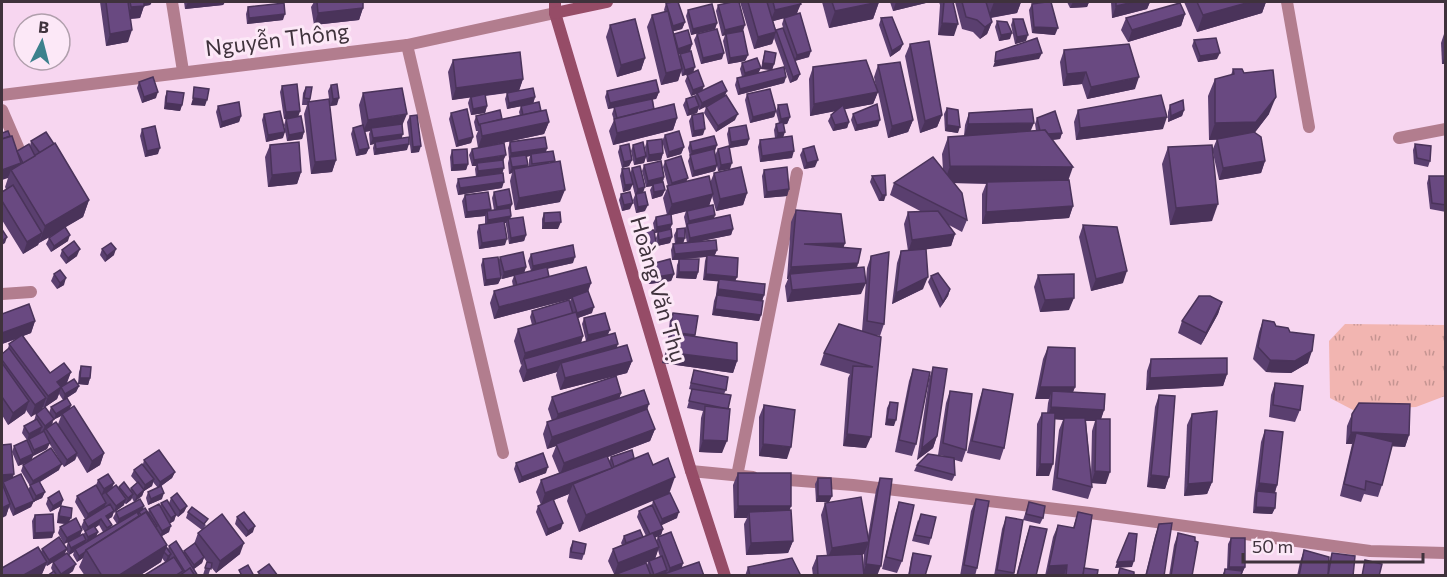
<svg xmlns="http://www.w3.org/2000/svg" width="1447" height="577" font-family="Commissioner,sans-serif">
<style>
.park{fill:url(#park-tufts)}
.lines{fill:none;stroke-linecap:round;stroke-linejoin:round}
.street{stroke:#b27d8e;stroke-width:12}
.secondary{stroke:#964c67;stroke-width:12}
.wall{fill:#5a3f6f;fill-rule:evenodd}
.shaded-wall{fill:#4a335a}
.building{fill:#694981;stroke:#4a335a;stroke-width:1.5}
.labels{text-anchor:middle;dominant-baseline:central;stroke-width:6;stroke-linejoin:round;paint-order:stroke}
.street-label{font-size:22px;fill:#3f323c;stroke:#fce8f7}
</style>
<defs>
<pattern id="park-tufts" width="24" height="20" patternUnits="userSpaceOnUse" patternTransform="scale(1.5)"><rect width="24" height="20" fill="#f2b5b1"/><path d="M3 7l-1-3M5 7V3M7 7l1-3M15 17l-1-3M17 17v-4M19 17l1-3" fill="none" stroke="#c59491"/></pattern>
</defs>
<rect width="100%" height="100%" fill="#f7d6f0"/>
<polygon class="park" points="1345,324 1445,325 1445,396 1416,407 1353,410 1330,398 1329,341"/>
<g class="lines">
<g class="street">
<polyline points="172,2 183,71"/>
<polyline points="1287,2 1309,127"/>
<polyline points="407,45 503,453"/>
<polyline points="2,95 407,45 555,13"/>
<polyline points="2,110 18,147"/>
<polyline points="1399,138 1446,129"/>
<polyline points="2,294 31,292"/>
<polyline points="691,471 753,477"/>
<polyline points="737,476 797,173"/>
<polyline points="776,479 853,485 1090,513 1370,551 1446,553"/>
</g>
<g class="secondary">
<polyline points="555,2 555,13 691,471 725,576"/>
<polyline points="555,13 607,2"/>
</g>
</g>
<g class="wall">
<polygon points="100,2 152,2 150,5 144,6 140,18 130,19 128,42 106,46"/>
<polygon points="184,2 225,2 223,5 185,9"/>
<polygon points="314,2 373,2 363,3 363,8 359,20 314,25 311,7"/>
<path d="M740 2H800L797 14 809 57 795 61 800 74 797 80 790 83 774 38 772 44 754 49ZM784 18 782 24 789 47 776 30 773 21Z"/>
<polygon points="822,2 879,2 873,19 829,28"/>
<polygon points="890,2 930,2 893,11"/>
<polygon points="939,2 953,2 954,36 938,35 940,5"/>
<polygon points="955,2 1021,2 1017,13 991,18 992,22 987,34 980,39 973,32 962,29"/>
<polygon points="1067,2 1089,2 1087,7 1070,8"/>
<polygon points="1111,2 1150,2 1147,9 1112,18"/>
<polygon points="1184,2 1266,2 1262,13 1197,32"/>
<polygon points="666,3 685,22 682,29 673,31 674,34 692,44 690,51 679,54 679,56 680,54 694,72 702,91 727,91 725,95 735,120 716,132 704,113 706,107 711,104 699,110 699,108 697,113 687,116 683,105 686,99 695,96 696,94 691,96 685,81 688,74 682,76 681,71 678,81 661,85 647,27 652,15 665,12 664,10"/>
<polygon points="1032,4 1055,35 1032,33 1029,10"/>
<polygon points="718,5 743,31 748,55 745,61 728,64 723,41 725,35 722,36 716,11"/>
<polygon points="248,7 283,20 247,24 246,14"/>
<polygon points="688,10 717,23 715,29 691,35 686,16"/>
<polygon points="1185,14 1181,26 1128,42 1121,30 1126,18"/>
<polygon points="881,18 903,44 900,50 890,57 879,25"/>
<polygon points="1013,19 1026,41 1015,44 1011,25"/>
<polygon points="997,21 1010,39 999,41 995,27"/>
<polygon points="610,25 645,58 641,70 617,77 606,37"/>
<polygon points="1445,31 1446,64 1442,64 1441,43"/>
<polygon points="697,34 722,59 701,64 694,40"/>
<polygon points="1194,40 1217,59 1198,62 1192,46"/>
<polygon points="910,44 942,115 937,127 920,133 905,56"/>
<polygon points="1064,50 1135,89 1087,99 1082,84 1063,86 1060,62"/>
<polygon points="765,51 774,64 772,70 786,77 784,83 738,95 735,85 737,78 742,77 740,69 742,63 759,73 770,70 761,69 763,58"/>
<polygon points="453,60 523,79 519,90 535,97 533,104 541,111 549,122 544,134 478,148 476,136 478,131 476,131 474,122 476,116 502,120 520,116 519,112 521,106 507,109 505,99 507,93 485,96 487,106 485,113 471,115 468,103 470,97 452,100 448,72"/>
<polygon points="878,65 913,120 908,132 888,138 878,92 873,104 844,109 849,122 847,128 833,131 828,121 831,115 835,111 810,116 809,79 813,67 877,92 874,77"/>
<polygon points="1233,69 1269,114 1255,132 1265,161 1261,173 1219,180 1213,153 1212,221 1170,225 1162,164 1168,147 1212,151 1217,139 1209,140 1208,96 1215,79 1231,75"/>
<polygon points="139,82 156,98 142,103 137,88"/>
<polygon points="331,85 337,105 330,106 328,91"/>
<polygon points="282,86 300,111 298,117 304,132 302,139 287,141 284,125 286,119 296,117 284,119 280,92"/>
<polygon points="306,87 310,99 310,101 336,160 332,172 311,174 304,114 307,105 302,105 303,93"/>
<polygon points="167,91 182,105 180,111 164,109 165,97"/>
<polygon points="607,91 659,92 656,99 653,99 654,109 677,118 673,130 613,145 609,131 614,120 612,114 614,108 608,109 605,97"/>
<polygon points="363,93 402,126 402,138 407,150 374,155 373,148 374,144 370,145 369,134 370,131 365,132 369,148 366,154 356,156 351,134 353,128 362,125 359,105"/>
<polygon points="747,94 776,111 774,117 750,123 745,100"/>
<polygon points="778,105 790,117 787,124 784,124 783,137 792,158 760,162 758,147 760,140 775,138 774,130 776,124 779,123 776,112"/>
<polygon points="1170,105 1184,110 1182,116 1168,122 1168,112"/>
<polygon points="218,106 241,116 239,122 220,128 216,112"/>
<polygon points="947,108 958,133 945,131 944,114"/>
<polygon points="1078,110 1163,129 1076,140 1074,122"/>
<polygon points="451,113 473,137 471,143 456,147 449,119"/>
<polygon points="969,113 1030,131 1036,131 1035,124 1037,118 1062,133 1060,139 1052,140 1069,180 1073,206 1069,218 982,224 982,194 986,184 954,183 967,220 962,232 949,225 955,234 951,246 926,249 923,289 892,304 897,263 901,251 908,251 904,224 908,212 922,212 890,195 894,183 943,170 942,154 948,137 964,136 965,125"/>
<polygon points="264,114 283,138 266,142 262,120"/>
<polygon points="853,114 878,126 855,131 851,120"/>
<polygon points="692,115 703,135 692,137 689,121"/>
<polygon points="410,116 419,152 411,153 407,122"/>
<polygon points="729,128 749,139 747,145 730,148 730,169 718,171 717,166 715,171 692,177 688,161 690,156 688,148 690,142 717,145 714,151 715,155 718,149 729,146 727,134"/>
<polygon points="142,129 158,154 145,157 140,136"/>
<polygon points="665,135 684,147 681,154 667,158 662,141"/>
<polygon points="10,136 17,151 30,146 31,141 89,200 83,217 65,227 68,241 51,252 46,244 49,238 55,234 39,243 38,245 23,254 2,220 2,192 6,189 5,187 8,178"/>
<polygon points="647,141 663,153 661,160 647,162 646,157 644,163 634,165 631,151 633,145 646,155 645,147"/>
<path d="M510 142 547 148 546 152 560 202 515 210 510 181 512 173 509 174 508 163 509 159 508 148ZM530 156 529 160V166L527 167 526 157Z"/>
<polygon points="1415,144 1430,161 1428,167 1414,164 1413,150"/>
<polygon points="270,145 301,172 297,184 268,187 265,157"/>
<polygon points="620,146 632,160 629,166 622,168 618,152"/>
<polygon points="472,149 503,161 502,188 458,195 456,186 458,179 476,177 475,169 476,166 472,166 469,155"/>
<polygon points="803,149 815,167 804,169 800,155"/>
<polygon points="452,150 468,164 466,170 451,171 450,157"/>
<path d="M665 161 687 181 710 183 714 173 747 193 743 205 716 211 712 196 709 206 715 215 714 218 733 229 731 235 701 241 717 250 715 255 737 277 735 281 764 295 762 301 761 315 759 321 712 315 714 301 716 295 717 285 718 281 703 280 705 261 706 257 684 259 698 272 696 279 676 278 677 265 679 260H672L671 250 673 244H675L674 235 677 229H685L686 226 684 217 686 211 671 215 672 224 670 229 672 237 670 243 657 246 656 238 658 232 655 233 653 223 656 217 667 215 663 198 668 186 663 167ZM685 232 687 243H683Z"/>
<polygon points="644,165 664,177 663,182 665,190 662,196 652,199 650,190 652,186 646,187 642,171"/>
<polygon points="632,168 645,211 636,213 633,200 635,195 632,183 630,190 623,192 620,176 622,169 630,174"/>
<polygon points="764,170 789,189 787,196 764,198 762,176"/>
<polygon points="885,175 884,201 879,201 870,182 872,176"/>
<polygon points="1429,176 1446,176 1446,212 1430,209 1427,183"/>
<polygon points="494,192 512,204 510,209 511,216 510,219 526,235 524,241 509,244 506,225 506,223 504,223 505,245 479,249 477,232 479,225 485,224 485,216 465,218 462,201 465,195 491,209 490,211 494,210 492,198"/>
<polygon points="621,194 630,209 622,211 619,200"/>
<polygon points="796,210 845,243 843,248 858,263 857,268 861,294 787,302 785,286 788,279 787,279 791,222"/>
<polygon points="544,213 558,229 542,229 542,219"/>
<polygon points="1083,225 1123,283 1091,291 1079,237"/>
<polygon points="641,231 654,249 641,251 639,238"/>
<polygon points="102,249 114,255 105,262 100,255"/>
<polygon points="62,250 77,256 66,264 60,256"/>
<polygon points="531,254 573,263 547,269 549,277 591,283 588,292 592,313 578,318 583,336 581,343 586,341 582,324 584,318 608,335 617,348 632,361 627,373 560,390 556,375 557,372 523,382 519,371 522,364 521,365 514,341 518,329 532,325 530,317 532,311 569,303 571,299 494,319 490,303 494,291 513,286 512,281 514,276 502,279 499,267 501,278 498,284 484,286 481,265 483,259 498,262 500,257 526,267 524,273 531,271 528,261"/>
<polygon points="871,256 884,324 880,336 876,335 866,448 843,446 848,378 850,374 820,365 824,353 862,331 867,268"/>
<polygon points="644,266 674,274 671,281 649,284 642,272"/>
<polygon points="54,274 64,285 57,289 51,281"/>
<polygon points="1038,275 1069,310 1040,312 1034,287"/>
<polygon points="931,276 950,289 948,296 940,308 928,282"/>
<polygon points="1222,302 1218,314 1201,345 1178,333 1182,321"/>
<polygon points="673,313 695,336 737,361 733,373 662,363 670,339 668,339 670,319"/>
<path d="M2 314 35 321 31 333 23 336 50 373 71 372 67 383 79 386 76 392 67 398 71 405 70 409 104 453 100 465 87 473 77 456 75 460 64 467 49 443 47 449 33 456 31 460 59 470 40 482 45 492 42 498 33 502 31 507 13 516 9 507 6 516 2 484 3 482 5 481H2V445L13 477 28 490 30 486 21 471 23 465 28 462 18 466 12 452 14 446 27 440 22 433 24 426 34 421 36 414 44 408 43 407 31 417 26 410 25 413 8 425 2 415V354L8 349 9 344 19 338 2 344ZM59 394 63 400 51 407 49 413 45 407 57 399ZM61 416 58 424 52 425 53 420Z"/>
<polygon points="1263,320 1276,326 1290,332 1308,363 1291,373 1266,372 1253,359 1259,332"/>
<path d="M1048 347 1075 387 1073 392 1104 410 1101 419 1106 484 1092 483V487L1088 499 1052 490 1059 430 1063 420 1054 419 1049 476H1036L1037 424 1042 413H1047L1048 403 1049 399H1035L1043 359ZM1086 421H1095L1092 431 1091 476Z"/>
<polygon points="1151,359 1227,374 1223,386 1146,390 1147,371"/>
<polygon points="81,366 90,378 88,385 78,384 79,372"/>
<polygon points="933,367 937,436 933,448 917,460 929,379"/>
<polygon points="913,369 916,444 912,456 895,452 909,381"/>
<polygon points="694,370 726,390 724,394 728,409 722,453 699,452 701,418 703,411 687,408 692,390 689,389"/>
<polygon points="1275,383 1300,410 1295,422 1269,417 1271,395"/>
<polygon points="983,389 1004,448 1000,460 967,453 979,401"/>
<polygon points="950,391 966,450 962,462 955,460 955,475 952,481 914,471 917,465 944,456 938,455 946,403"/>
<path d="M621 393 619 399 647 410 655 429 650 441 608 457 609 461 611 457 634 458 653 465 670 493 677 518 661 525 663 529 661 535 655 537 656 541 658 537 683 563 682 567 704 576H611L614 574 608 561 613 549 622 545 621 543 624 536 643 537 646 536 637 517 639 511 652 505 653 500 579 532 567 501 569 494 554 500 561 529 546 536 536 512 538 506 541 505 536 492 541 480 559 473 552 456 556 446 547 449 543 434 547 422 552 421 548 409 552 397ZM658 550 660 557 655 559ZM648 562 647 565H640Z"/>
<polygon points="1159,395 1169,477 1165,489 1147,487 1155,407"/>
<polygon points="890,402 894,426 885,425 887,408"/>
<polygon points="764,405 787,459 759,456 759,417"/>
<polygon points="1192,414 1212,482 1207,494 1184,496 1187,425"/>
<polygon points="1352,414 1409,435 1405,447 1392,446 1382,485 1378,497 1364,494 1361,502 1340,496 1352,444 1346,444 1347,426"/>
<polygon points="1265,430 1277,485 1275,493 1275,508 1272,514 1253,513 1254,498 1261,442"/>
<path d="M144 460 175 472 172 478 160 487 162 499 148 505 146 498 148 492 158 488 153 482 152 486 144 491 142 496 134 502 144 506 142 510 148 513 149 509 160 506 161 503H169L171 498 187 506 184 512 178 517 176 515 174 521 170 523 169 532 162 536 168 549 169 546 183 553 184 551 194 544 198 533 202 530 186 518 188 512 206 525 203 529 240 554 216 573 211 567 208 576 203 575 207 562 204 558 202 563 194 569 198 576H143L165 562 162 558 161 562 139 576H85L79 567 83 558 77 562 73 555 74 552 69 555 66 550 65 554 73 571 66 576H47L53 572 51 568 53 562 47 566 46 565 42 574 39 576H2L41 552 42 549 66 548 68 542 83 535 85 532 81 527 84 520 85 519 75 502 77 496 96 485 98 480 114 483 112 489 118 488 119 487 130 490 131 488 137 483 131 476 134 470 143 464ZM132 498 134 502 116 512 113 518 117 524 111 528 112 525 108 519 112 517 114 512 124 505V503L126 504 131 500ZM99 525 103 532 96 537 98 532 95 528Z"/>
<polygon points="516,463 546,473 519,483 514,469"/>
<polygon points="738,473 791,506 789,510 793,541 788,553 746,555 744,524 747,518 734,518 733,485"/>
<polygon points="818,478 832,496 829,502 816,502 815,484"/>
<path d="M880 478 877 576H813L812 568 817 556H827L821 515 825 503 868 536 876 490ZM864 554 863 567 862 555Z"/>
<polygon points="48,498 63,500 61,506 50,512 46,504"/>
<polygon points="976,499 977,568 975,576 960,576 971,511"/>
<polygon points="899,502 902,561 897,573 882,569 895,514"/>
<polygon points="1029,502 1043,518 1040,524 1023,520"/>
<polygon points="61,506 69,522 82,530 80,536 64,544 58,533 60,527 66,524 57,523 58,513"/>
<polygon points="1078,512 1084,568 1097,576 1045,576 1053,537 1058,525 1073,528"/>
<polygon points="35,515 54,532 52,538 33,539 32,521"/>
<polygon points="237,517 253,532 246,537 235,524"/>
<polygon points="1006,517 1014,573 1013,576 994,576 1002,529"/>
<polygon points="918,520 931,538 929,545 912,541"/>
<polygon points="1159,524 1164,576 1145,576 1155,536"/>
<polygon points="1030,526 1036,576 1016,576 1026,538"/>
<polygon points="1178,533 1192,576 1169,576 1174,545"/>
<polygon points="1231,538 1245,567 1241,576 1222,576 1225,569 1227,569 1228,544"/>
<polygon points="573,541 584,554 582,560 569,558 570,548"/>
<polygon points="1304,550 1329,561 1332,553 1353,576 1297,576 1300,562"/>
<polygon points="913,553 925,576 908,576 911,559"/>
<polygon points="748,567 801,576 745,576"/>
</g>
<g class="shaded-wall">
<polygon points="143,2 152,2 150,5 144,6 140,18 127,19 131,7"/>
<polygon points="188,2 225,2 223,5 185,9"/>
<polygon points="879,2 873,19 829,28 835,11"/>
<polygon points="896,2 930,2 893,11"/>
<polygon points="994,2 1021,2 1017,13 988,18"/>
<polygon points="1073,2 1089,2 1087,7 1070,8"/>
<polygon points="1134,2 1150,2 1147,9 1112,18 1116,6"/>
<polygon points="1250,2 1266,2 1262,13 1197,32 1203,15"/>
<polygon points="801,4 796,15 770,22 775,10"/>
<polygon points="363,8 359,20 314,25 318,13"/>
<polygon points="285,14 283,20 247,24 249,18"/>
<polygon points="1185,14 1181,26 1128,42 1132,30"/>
<polygon points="685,22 682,29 671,32 673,26"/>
<polygon points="992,22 987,34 980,39 985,27"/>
<polygon points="717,23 715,29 691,35 693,29"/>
<polygon points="942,23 958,24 954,36 938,35"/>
<polygon points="745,25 743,31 722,36 725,30"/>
<polygon points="1034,27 1058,28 1055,35 1032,33"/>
<polygon points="132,30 128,42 106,46 110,34"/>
<polygon points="776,32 772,44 754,49 758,37"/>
<polygon points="1012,33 1010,39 999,41 1001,35"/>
<polygon points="1028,35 1026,41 1015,44 1017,37"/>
<polygon points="692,44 690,51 676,55 678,49"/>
<polygon points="903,44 900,50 890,57 892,51"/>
<polygon points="811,51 809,57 794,61 797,55"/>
<polygon points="724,53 722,59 701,64 703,58"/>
<polygon points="1042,53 1039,59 993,67 995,61"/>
<polygon points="1220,53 1217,59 1198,62 1200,56"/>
<polygon points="1446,53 1446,64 1442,64"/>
<polygon points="748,55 745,61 728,64 730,58"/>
<polygon points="645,58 641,70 617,77 621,65"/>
<polygon points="763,63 774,64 772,70 761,69"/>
<polygon points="695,67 693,73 682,76 685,70"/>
<polygon points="761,68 758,74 743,79 745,73"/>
<polygon points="682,69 678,81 661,85 666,73"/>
<polygon points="1086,72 1082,84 1063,86 1067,74"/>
<polygon points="800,74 797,80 790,83 793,77"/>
<polygon points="786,77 784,83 738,95 740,89"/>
<polygon points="1139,77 1135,89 1087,99 1091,87"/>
<polygon points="523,79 519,91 452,100 456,88"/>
<polygon points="704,86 702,92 691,96 693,90"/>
<polygon points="727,91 724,97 699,110 702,103"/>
<polygon points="158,92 156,98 142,103 144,97"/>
<polygon points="659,92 656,99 608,109 610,103"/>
<polygon points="878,92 873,104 810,116 814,104"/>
<polygon points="535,97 533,104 507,109 509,103"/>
<polygon points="1276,97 1269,114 1250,139 1209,140 1215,123"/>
<polygon points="193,98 207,100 205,106 191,105"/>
<polygon points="339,98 337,105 330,106 333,99"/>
<polygon points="166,103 182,105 180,111 164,109"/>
<polygon points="487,106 485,113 471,115 473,109"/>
<polygon points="699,106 697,113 687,116 689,110"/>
<polygon points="1184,110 1182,116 1168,122 1171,116"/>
<polygon points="300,111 298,117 284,119 286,112"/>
<polygon points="776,111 774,117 750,123 753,117"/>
<polygon points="407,114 402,126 371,128 370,131 363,132 368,120"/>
<polygon points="738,114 735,120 716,132 718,126"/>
<polygon points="942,115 937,127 920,133 925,121"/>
<polygon points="241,116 239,122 220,128 222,122"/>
<polygon points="790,117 787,124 779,125 781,119"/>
<polygon points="1167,117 1163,129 1076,140 1080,128"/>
<polygon points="677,118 673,130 613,145 617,133"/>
<polygon points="880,120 878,126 855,131 857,125"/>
<polygon points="913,120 908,132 888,138 892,126"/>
<polygon points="549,122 544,134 478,148 482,136"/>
<polygon points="849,122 847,128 833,131 835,125"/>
<polygon points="1034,123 1029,135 964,136 968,124"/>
<polygon points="947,125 960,127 958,133 945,131"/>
<polygon points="705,129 703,135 692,137 694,131"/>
<polygon points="285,132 283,138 266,142 268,135"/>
<polygon points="304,132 302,139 287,141 289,135"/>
<polygon points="785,132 783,138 776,139 778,133"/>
<polygon points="1062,133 1060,139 1039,141 1041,135"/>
<polygon points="403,134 401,140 375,142 374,144 370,145 373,138"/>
<polygon points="473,137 471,143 456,147 458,141"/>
<polygon points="749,139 747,145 729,148 731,142"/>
<polygon points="409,144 407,150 374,155 376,149"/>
<polygon points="717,145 715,151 690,157 692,151"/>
<polygon points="421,146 419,152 411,153 413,147"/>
<polygon points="684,147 681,154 667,158 669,152"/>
<polygon points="160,148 158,154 145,157 147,151"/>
<polygon points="369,148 366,154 356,156 359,150"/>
<polygon points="547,148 545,154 531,154 530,156 510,159 510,157 509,159 511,153"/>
<polygon points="794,151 792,158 760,162 762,156"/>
<polygon points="663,153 661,160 647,162 649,155"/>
<polygon points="506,155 503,161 477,163 476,166 472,166 474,160"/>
<polygon points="646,156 644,163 634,165 636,159"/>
<polygon points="336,160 332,172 311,174 315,162"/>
<polygon points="632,160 629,166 622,168 624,162"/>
<polygon points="818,160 815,167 804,169 807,163"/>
<polygon points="1265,161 1261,173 1219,180 1223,168"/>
<polygon points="21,163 17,175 11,170 8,178 2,180 2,170"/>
<polygon points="732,163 730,169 718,171 721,165"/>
<polygon points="468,164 466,170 451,171 453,165"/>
<polygon points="528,165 525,171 514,169 512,173 509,174 512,167"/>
<polygon points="717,165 715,171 692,177 694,171"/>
<polygon points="950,166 1073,167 1067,184 944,183"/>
<polygon points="504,168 502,174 476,178 478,171"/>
<polygon points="301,172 297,184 268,187 272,175"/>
<polygon points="664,177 662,184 653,184 652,186 646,187 648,181"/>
<polygon points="688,178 685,184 669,189 672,183"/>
<polygon points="504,182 502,188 458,195 460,188"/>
<polygon points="633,184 630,190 623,192 625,185"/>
<polygon points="645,187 643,193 635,195 638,189"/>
<polygon points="789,189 787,196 764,198 767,192"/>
<polygon points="565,190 560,202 515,210 519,198"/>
<polygon points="665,190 662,196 652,199 654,192"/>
<polygon points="747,193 743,205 716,211 720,199"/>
<polygon points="713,194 709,206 667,216 672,204"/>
<polygon points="882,195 886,195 884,201 879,201"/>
<polygon points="89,200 83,217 39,243 45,226"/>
<polygon points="633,203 630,209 622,211 624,205"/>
<polygon points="512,204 510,210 494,213 497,207"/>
<polygon points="1218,204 1212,221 1170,225 1176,208"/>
<polygon points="648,205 645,211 636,213 638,207"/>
<polygon points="1073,206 1069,218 982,224 986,212"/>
<polygon points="491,209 488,215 487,211 485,216 465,218 467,212"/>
<polygon points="715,215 713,221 687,225 689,221"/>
<polygon points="511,216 509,223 508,219 506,223 485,226 488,220"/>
<polygon points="561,222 558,229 542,229 544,223"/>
<polygon points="672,224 670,230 655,233 657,227"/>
<polygon points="733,229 731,235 687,244 690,238"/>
<polygon points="42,233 38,245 23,254 27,242"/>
<polygon points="955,234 951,246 908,252 912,240"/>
<polygon points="70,235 68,241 51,252 54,246"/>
<polygon points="526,235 524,241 509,244 511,238"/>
<polygon points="7,237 5,243 2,245 2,241"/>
<polygon points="672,237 670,243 657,246 659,240"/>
<polygon points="677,238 685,238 683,244 675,245"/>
<polygon points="507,239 505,245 479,249 482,243"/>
<polygon points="656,243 654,249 641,251 643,245"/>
<polygon points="845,243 841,255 804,244"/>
<polygon points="80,249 77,256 66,264 68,258"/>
<polygon points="116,249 114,255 105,262 107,256"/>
<polygon points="717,250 714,256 672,260 675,254"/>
<polygon points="575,257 573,263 531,272 533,266"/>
<polygon points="858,263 854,275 790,274 788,279 787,279 791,267"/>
<polygon points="526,267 524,273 502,279 504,272"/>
<polygon points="1127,271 1123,283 1091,291 1096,279"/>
<polygon points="679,272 698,272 696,279 676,278"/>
<polygon points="674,274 671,281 649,284 651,278"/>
<polygon points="706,274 737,277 734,283 703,280"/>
<polygon points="928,277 923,289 892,304 896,293"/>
<polygon points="66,278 64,285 57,289 60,283"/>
<polygon points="501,278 498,284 484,286 486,280"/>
<polygon points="591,283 586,295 572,297 571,299 494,319 499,307"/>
<polygon points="866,283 861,294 787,302 792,290"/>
<polygon points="718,289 764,295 762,301 716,295"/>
<polygon points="950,289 948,296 940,308 943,302"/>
<polygon points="1074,298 1069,310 1040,312 1045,300"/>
<polygon points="1222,302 1218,314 1201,345 1206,333"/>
<polygon points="594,307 592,313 575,319 577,313"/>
<polygon points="715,309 761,315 759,321 712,315"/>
<polygon points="35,321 31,333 2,344 2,333"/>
<polygon points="610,330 607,337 586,342 588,335"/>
<polygon points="670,332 695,335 693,342 668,339"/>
<polygon points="583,336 579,348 524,359 521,365 525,353"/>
<polygon points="618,344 614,356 561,363 557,372 523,382 527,370"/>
<polygon points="1312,351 1308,363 1291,373 1266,372 1270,360"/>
<polygon points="666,352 737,361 733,373 662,363"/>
<polygon points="632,361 627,373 560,390 565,378"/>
<polygon points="71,372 66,384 61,388 57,399 44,408 48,396 57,382"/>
<polygon points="1227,374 1223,386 1146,390 1150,378"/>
<polygon points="80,378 90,378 88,385 78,384"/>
<polygon points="79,386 76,392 63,400 65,394"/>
<polygon points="1040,387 1075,387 1070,399 1052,391 1049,399 1035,399"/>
<polygon points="621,393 617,405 553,426 558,414"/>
<polygon points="46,398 42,410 31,417 35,405"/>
<polygon points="29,401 25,413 8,425 13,413"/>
<polygon points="649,404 645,416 556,444 556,446 547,449 552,437"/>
<polygon points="71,405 69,411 62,414 61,416 53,420 52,426 42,432 45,426 54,420 56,414"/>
<polygon points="1051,407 1104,410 1100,422 1096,419 1095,421 1047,419"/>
<polygon points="887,419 896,420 894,426 885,425"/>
<polygon points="42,427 40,433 27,441 29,434"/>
<polygon points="655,429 650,441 560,475 564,463"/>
<polygon points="1351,432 1409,435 1405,447 1353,444 1356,433 1352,444 1346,444"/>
<polygon points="847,434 871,437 866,448 843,446"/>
<polygon points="937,436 933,448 917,460 922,448"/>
<polygon points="703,440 727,441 722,453 699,452"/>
<polygon points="50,443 47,449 33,456 31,461 18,466 20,460 33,455 34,450"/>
<polygon points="763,444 791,447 787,459 759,456"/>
<polygon points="77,453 75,460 64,467 67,460"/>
<polygon points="104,453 100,465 87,473 92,461"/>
<polygon points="62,464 59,470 31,487 33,481"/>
<polygon points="1040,464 1053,464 1049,476 1036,476"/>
<polygon points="548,467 546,473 519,483 522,477"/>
<polygon points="612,468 573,484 569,494 541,505 545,493"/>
<polygon points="1095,471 1110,472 1106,484 1091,483"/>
<polygon points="175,472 172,478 158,488 160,482"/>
<polygon points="14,474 12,480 2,481 2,475"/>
<polygon points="1151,475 1169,477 1165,489 1147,487"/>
<polygon points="675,477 669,494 579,532 586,515"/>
<polygon points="154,479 152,486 144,491 142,496 134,502 137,496 143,490 145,485"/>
<polygon points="1212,482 1207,494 1184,496 1188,484"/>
<polygon points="114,483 111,489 101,496 104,489"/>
<polygon points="1259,483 1277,485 1273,497 1257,491 1255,495"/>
<polygon points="45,492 42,498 33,502 36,496"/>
<polygon points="164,493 162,499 148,505 151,499"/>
<polygon points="133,494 131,500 126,504 128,498"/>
<polygon points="818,496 832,496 829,502 816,502"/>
<polygon points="126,499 124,505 114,513 116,506"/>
<polygon points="63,500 61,506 50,512 53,506"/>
<polygon points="34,501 31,507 13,516 15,509"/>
<polygon points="106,503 104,509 86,520 88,514"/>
<polygon points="10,504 6,516 2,518 2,508"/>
<polygon points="144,506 142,512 139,512 139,514 117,525 119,519"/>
<polygon points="187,506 184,512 178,517 180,511"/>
<polygon points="738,506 791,506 787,518 749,512 747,518 734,518"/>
<polygon points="1256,507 1275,508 1272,514 1253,513"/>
<polygon points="114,511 112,517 104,522 106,516"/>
<polygon points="679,512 677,518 660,526 662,519"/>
<polygon points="176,515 174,521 169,524 171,518"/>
<polygon points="59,516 71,518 68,524 57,523"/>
<polygon points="101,519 99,525 86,534 88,527"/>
<polygon points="563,523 561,529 546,536 548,529"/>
<polygon points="171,526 169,532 160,537 162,531"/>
<polygon points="255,526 253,532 246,537 248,531"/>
<polygon points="663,529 661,535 648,541 650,534"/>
<polygon points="82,530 80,536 64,544 67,538"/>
<polygon points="54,532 52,538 33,539 35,533"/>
<polygon points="98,532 95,539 86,544 88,537"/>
<polygon points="86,540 84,547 75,549 74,552 69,555 71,548"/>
<polygon points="793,541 788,553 746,555 751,543"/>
<polygon points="869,542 864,554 827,560 832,548"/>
<polygon points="244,543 240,554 216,573 220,561"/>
<polygon points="167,545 161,562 139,576 118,576"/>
<polygon points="659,547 655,559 614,575 618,563"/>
<polygon points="67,549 64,555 47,566 49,560"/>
<polygon points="85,552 83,558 77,562 79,556"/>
<polygon points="171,554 169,560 165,563 168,556"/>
<polygon points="204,557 202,563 191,571 194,565"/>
<polygon points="1134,561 1132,567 1115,568 1117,562"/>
<polygon points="47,562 42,574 39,576 22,576"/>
<polygon points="683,563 681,569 667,575 670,568"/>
<polygon points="76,564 73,571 66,576 60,576 61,574"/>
<polygon points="866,564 881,566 877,576 862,576"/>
<polygon points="1067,565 1064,576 1046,576 1049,566"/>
<polygon points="1229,567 1245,567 1242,573 1227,574"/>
<polygon points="667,570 665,576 653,576 654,575"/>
</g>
<g class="building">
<polygon points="106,2 128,2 132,30 110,34"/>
<polygon points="130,2 144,2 144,6 131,7"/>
<polygon points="317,2 363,2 363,8 318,13"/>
<polygon points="673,2 678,2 685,22 673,26 666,3"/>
<polygon points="732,2 739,2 745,25 725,30 718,5"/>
<polygon points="748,2 767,2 776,32 758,37"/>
<polygon points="773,2 800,2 801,4 775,10"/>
<polygon points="832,2 879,2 835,11"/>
<polygon points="944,2 953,2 958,24 942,23"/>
<polygon points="962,2 986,2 992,22 985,27 977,20 966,17"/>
<polygon points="1046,2 1051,2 1058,28 1034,27 1032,4"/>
<polygon points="1116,2 1134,2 1116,6"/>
<polygon points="1197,2 1250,2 1203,15"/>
<polygon points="284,3 285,14 249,18 248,7"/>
<polygon points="1180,3 1185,14 1132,30 1126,18"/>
<polygon points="712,4 717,23 693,29 688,10"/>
<polygon points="668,11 682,69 666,73 652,15"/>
<polygon points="800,13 811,51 797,55 784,18"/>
<polygon points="892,17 903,44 892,51 881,18"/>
<polygon points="635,19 645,58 621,65 610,25"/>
<polygon points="1013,19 1023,19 1028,35 1017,37"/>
<polygon points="997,21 1007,22 1012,33 1001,35"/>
<polygon points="783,28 800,74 793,77 776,30"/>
<polygon points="717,29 724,53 703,58 697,34"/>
<polygon points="688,30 692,44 678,49 674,34"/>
<polygon points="743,31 748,55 730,58 726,34"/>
<polygon points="1037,38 1042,53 995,61 996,52"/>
<polygon points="1216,38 1220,53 1200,56 1194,40"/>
<polygon points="929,41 942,115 925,121 910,44"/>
<polygon points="1129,44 1139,77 1091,87 1086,72 1067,74 1064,50"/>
<polygon points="691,51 695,67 685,70 680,54"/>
<polygon points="765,51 776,53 774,64 763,63"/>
<polygon points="520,52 523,79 456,88 453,60"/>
<polygon points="757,58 761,68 745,73 742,63"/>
<polygon points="866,60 878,92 814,104 813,67"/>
<polygon points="900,62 913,120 892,126 878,65"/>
<polygon points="784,67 786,77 740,89 737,78"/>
<polygon points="1233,69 1242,69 1244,73 1273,70 1276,97 1256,122 1215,123 1215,79 1234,74"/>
<polygon points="698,70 704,86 693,90 687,75"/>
<polygon points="153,77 158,92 144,97 139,82"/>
<polygon points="656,80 659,92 610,103 607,91"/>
<polygon points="722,81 727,91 702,103 697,93"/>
<polygon points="297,84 300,111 286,112 282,86"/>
<polygon points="337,84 339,98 333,99 331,85"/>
<polygon points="194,87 209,89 207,100 193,98"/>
<polygon points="306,87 312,87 310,99 304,98"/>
<polygon points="402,88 407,114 368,120 363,93"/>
<polygon points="533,88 535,97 509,103 507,93"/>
<polygon points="770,89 776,111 753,117 747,94"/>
<polygon points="167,91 184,93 182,105 166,103"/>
<polygon points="485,94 487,106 473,109 471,97"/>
<polygon points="726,95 738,114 718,126 706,107"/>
<polygon points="1161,95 1167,117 1080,128 1078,110"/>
<polygon points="695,96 699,106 689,110 686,99"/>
<polygon points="329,99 336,160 315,162 308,102"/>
<polygon points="652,99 654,109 617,118 614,107"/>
<polygon points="1183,100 1184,110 1171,116 1170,105"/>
<polygon points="239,102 241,116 222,122 218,106"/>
<polygon points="539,102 541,111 523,115 521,106"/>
<polygon points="674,104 677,118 617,133 614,119"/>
<polygon points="787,104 790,117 781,119 778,105"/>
<polygon points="877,104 880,120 857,125 853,114"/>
<polygon points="843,105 849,122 835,125 831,115"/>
<polygon points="947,108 958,110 960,127 947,125"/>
<polygon points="467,109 473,137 458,141 451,113"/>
<polygon points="1032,109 1034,123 968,124 969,113"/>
<polygon points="500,110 502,119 479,125 476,116"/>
<polygon points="546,110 549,122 482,136 480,124"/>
<polygon points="280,111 285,132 268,135 264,114"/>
<polygon points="1055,111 1062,133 1048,134 1045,130 1040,131 1037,118"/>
<polygon points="703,113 705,129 694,131 692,115"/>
<polygon points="417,115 421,146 413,147 410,116"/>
<polygon points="301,116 304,132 289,135 286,119"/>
<polygon points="783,122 785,132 778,133 776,124"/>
<polygon points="402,124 403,134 373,138 371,128"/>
<polygon points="363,125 369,148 359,150 353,128"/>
<polygon points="746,125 749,139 731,142 729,128"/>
<polygon points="155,126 160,148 147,151 142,129"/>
<polygon points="1045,130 1073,167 950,166 948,137"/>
<polygon points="8,131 10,136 2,139 2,133"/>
<polygon points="679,131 684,147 669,152 665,135"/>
<polygon points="46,132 54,144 40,153 31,141"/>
<polygon points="1254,132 1261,137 1265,161 1223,168 1217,139"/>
<polygon points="12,136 21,163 2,170 2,139"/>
<polygon points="714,136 717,145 692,151 690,142"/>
<polygon points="792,136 794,151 762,156 760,140"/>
<polygon points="409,137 409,144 376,149 375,142"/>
<polygon points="545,137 547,148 511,153 510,142"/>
<polygon points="662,139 663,153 649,155 647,141"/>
<polygon points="299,142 301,172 272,175 270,145"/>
<polygon points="643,142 646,156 636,159 633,145"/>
<polygon points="55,143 89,200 45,226 11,170"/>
<polygon points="504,143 506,155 474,160 472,149"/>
<polygon points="29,144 35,156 23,163 17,151"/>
<polygon points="629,144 632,160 624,162 620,146"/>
<polygon points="1415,144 1431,146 1430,161 1417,158"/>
<polygon points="1212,145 1218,204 1176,208 1168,147"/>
<polygon points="729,146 732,163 721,165 718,149"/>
<polygon points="814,146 818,160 807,163 803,149"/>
<polygon points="467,149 468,164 453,165 452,150"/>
<polygon points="714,149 717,165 694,171 690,155"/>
<polygon points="553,151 555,161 532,164 531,154"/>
<polygon points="526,155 528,165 512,167 510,157"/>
<polygon points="681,156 688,178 672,183 665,161"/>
<polygon points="933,157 962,193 967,220 894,183"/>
<polygon points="503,160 504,168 478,171 477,163"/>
<polygon points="560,161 565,190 519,198 514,169"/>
<polygon points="661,161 664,177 648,181 644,165"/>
<polygon points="640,166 645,187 638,189 632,168"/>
<polygon points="741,167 747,193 720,199 714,173"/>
<polygon points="787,167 789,189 767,192 764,170"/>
<polygon points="629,168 633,184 625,185 622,169"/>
<polygon points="503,173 504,182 460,188 458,179"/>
<polygon points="885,175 886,195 882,195 872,176"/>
<polygon points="709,176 713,194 672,204 667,186"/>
<polygon points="1429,176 1446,176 1446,205 1432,203"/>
<polygon points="1069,180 1073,206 986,212 987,182"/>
<polygon points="663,182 665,190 654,192 653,184"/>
<polygon points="13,185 42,233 27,242 2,201 2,192"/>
<polygon points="509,189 512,204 497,207 494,192"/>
<polygon points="488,192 491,209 467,212 465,195"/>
<polygon points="630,192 633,203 624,205 621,194"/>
<polygon points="645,192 648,205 638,207 636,194"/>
<polygon points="713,205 715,215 689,221 687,211"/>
<polygon points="510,208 511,216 488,220 487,211"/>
<polygon points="796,210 841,214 845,243 804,244 861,249 858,263 791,267"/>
<polygon points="938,211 955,234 912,240 908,212"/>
<polygon points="560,212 561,222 544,223 544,213"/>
<polygon points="671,214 672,224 657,227 656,217"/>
<polygon points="730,215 733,229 690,238 687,224"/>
<polygon points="523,217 526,235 511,238 508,219"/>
<polygon points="504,221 507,239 482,243 479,225"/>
<polygon points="1083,225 1117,227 1127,271 1096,279"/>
<polygon points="65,227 70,235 54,246 49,238"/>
<polygon points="685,228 685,238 677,238 677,229"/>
<polygon points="671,229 672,237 659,240 658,232"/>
<polygon points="654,230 656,243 643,245 641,231"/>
<polygon points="3,231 7,237 2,241 2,232"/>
<polygon points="716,240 717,250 675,254 673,244"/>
<polygon points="74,241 80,249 68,258 62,250"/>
<polygon points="111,243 116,249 107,256 102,249"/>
<polygon points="573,245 575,257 533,266 531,254"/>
<polygon points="926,249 928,277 896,293 901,251"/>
<polygon points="523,252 526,267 504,272 500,257"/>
<polygon points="889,252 884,324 867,321 871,256"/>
<polygon points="707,255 738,258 737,277 706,274"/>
<polygon points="498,257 501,278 486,280 483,259"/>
<polygon points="670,259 674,274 651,278 644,266"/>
<polygon points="679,259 699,259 698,272 679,272"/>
<polygon points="547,267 549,277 517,285 514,275"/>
<polygon points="586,267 591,283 499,307 494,291"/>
<polygon points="864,267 866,283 792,290 790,274"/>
<polygon points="60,270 66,278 60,283 54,274"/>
<polygon points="938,273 950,289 943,302 931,276"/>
<polygon points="1074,274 1074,298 1045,300 1038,275"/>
<polygon points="719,279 765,284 764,295 718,289"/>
<polygon points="588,291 594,307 577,313 572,297"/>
<polygon points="717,295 763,301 761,315 715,309"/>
<polygon points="1199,296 1210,296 1222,302 1206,333 1182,321"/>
<polygon points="569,300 573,314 536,324 532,311"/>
<polygon points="29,304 35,321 2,333 2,314"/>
<polygon points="576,312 583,336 525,353 518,329"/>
<polygon points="605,313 610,330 588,335 584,318"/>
<polygon points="673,313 698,316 695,335 670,332"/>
<polygon points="1263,320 1274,322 1276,326 1288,328 1290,332 1314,335 1312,351 1295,361 1270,360 1258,347"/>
<polygon points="839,324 881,337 871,437 847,434 853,366 873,367 824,353"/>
<polygon points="615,333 618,344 527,370 524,359"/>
<polygon points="672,333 737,343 737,361 666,352"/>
<polygon points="22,335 50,373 64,363 71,372 57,382 61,387 48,396 9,344"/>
<polygon points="627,345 632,361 565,378 561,363"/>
<polygon points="1048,347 1075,348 1075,387 1040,387"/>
<polygon points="9,348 46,398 35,405 2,360 2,354"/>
<polygon points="1227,358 1227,374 1150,378 1151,359"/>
<polygon points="2,363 29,401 13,413 2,397"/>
<polygon points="81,366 91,367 90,378 80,378"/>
<polygon points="933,367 947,369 937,436 922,448"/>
<polygon points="913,369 930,372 916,444 899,440"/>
<polygon points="694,370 728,377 726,390 691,383"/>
<polygon points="616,376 621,393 558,414 552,397"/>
<polygon points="74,379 79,386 65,394 61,387"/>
<polygon points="1275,383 1303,386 1300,410 1273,405"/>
<polygon points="692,389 731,395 728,409 689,401"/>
<polygon points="983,389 1013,394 1004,448 972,441"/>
<polygon points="644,390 649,404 552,437 547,422"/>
<polygon points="950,391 972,394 966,450 943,443"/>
<polygon points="1052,391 1105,394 1104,410 1051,407"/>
<polygon points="1159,395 1175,396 1169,477 1151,475"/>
<polygon points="67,398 71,405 56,414 51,407"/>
<polygon points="890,402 898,403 896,420 887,419"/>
<polygon points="1359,403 1410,404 1409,435 1351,432 1352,414"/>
<polygon points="764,405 795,410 791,447 763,444"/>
<polygon points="74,406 104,453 92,461 62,414"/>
<polygon points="705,406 730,409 727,441 703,440"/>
<polygon points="45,407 54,419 45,426 36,414"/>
<polygon points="647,409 655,429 564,463 556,444"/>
<polygon points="1217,411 1212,482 1188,484 1192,414"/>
<polygon points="1042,413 1055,413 1053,464 1040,464"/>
<polygon points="1064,418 1085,418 1092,487 1057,478"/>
<polygon points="37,419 42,427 29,434 24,426"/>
<polygon points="1096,419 1110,419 1110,472 1095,471"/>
<polygon points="56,422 77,453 67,460 46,429"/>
<polygon points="1265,430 1283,432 1277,485 1259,483"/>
<polygon points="44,431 50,443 34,450 29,439"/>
<polygon points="1356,433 1393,442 1382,485 1366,481 1365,490 1344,484"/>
<polygon points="27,440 33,454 20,460 14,446"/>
<polygon points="11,444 14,474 2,475 2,445"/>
<polygon points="51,448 62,464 33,481 23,465"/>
<polygon points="159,450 175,472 160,482 144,460"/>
<polygon points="632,450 634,458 614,467 611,457"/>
<polygon points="543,453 548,467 522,477 516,463"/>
<polygon points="648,453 653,465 668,458 675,477 586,515 573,484"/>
<polygon points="928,454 954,458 955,475 917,465"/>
<polygon points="607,456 612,468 545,493 541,480"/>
<polygon points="142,464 154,479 145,485 134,470"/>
<rect x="738" y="473" width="53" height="33"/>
<polygon points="21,474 34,501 15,509 3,482"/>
<polygon points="108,474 114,483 104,489 98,480"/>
<polygon points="818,478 831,478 832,496 818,496"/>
<polygon points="880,478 892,479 881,566 866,564 869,542 832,548 825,503 861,497 869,542"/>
<polygon points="39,481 45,492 36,496 30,485"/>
<polygon points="124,482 133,494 128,498 119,487"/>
<polygon points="138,482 144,490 137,496 131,488"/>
<polygon points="2,483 10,504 2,508"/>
<polygon points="96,485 106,503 88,514 77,496"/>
<polygon points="116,485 126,499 116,506 106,493"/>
<polygon points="161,486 164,493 151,499 148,492"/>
<polygon points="59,491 63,500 53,506 48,498"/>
<polygon points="1257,491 1276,493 1275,508 1256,507"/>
<polygon points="177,493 187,506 180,511 171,498"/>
<polygon points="670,493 679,512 662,519 653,500"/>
<polygon points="140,499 144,506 119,519 116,512"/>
<polygon points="553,499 563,523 548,529 538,506"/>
<polygon points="976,499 989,501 977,568 964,565"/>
<polygon points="167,500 176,515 171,518 161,503"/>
<polygon points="899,502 914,505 902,561 886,557"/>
<polygon points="1029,502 1045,506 1043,518 1026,514"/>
<polygon points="110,504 114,511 106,516 112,525 107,528 101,519 88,527 84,520"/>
<polygon points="159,504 171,526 162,531 149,509"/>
<polygon points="652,505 663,529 650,534 639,511"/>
<polygon points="61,506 72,508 71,518 59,516"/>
<polygon points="192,507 208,519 204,524 188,512"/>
<polygon points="145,508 157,526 155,527 146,512 141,515 139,512"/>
<polygon points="791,510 793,541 751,543 749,512"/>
<polygon points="137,512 139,516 86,550 85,552 79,556 75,549"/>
<polygon points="146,512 167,545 118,576 102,576 86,550"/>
<polygon points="244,512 255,526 248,531 237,517"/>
<polygon points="1078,512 1092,515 1083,576 1066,576 1067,565 1049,566 1058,525 1074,528"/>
<polygon points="53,514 54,532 35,533 35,515"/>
<polygon points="222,514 244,543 220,561 198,533"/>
<polygon points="921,514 936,517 931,538 915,535"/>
<polygon points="1006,517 1023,520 1014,573 997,570"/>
<polygon points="76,518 82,530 67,538 60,527"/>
<polygon points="1172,523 1164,576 1146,576 1159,524"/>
<polygon points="94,526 98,532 88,537 85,531"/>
<polygon points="1030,526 1047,529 1036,576 1017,576"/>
<polygon points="640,530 643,537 626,543 624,536"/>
<polygon points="671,532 683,563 670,568 658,537"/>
<polygon points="653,533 659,547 618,563 613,549"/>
<polygon points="1129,533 1137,534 1134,561 1117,562"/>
<polygon points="1178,533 1195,537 1195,541 1198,542 1192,576 1171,576"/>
<polygon points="83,534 86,540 71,548 68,542"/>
<polygon points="59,537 67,549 49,560 42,549"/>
<polygon points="1231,538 1245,538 1245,567 1229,567"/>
<polygon points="176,541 198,576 195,576 190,568 185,572 169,546"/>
<polygon points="573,541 586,544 584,554 571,552"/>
<polygon points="195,543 204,557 194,565 184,551"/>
<polygon points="38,547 47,562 22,576 2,576 2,568"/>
<polygon points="166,547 171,554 168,556 164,552"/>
<polygon points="1304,550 1329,557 1328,576 1299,576"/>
<polygon points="67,553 76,564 61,574 53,562"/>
<polygon points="913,553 931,556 925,576 909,576"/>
<polygon points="1332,553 1355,556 1353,576 1328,576"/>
<polygon points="862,554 864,576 818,576 817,556"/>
<polygon points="662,556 667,570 654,575 649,561"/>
<polygon points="174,557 183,571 175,576 143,576"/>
<polygon points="792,558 801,576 750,576 748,567"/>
<polygon points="1365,560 1382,564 1379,576 1362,576"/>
<polygon points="207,562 212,563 211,569 205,568"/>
<polygon points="699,562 704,576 658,576"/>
<polygon points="646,563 651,576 611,576"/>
<polygon points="269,564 278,576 261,576 258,572"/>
<polygon points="248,565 254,576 242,576 239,570"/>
<polygon points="190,568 195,576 179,576"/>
<polygon points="1084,568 1098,570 1097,576 1083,576"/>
<polygon points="1120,568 1134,572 1134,576 1118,576"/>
<polygon points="1225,569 1242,571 1241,576 1224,576"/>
<polygon points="54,571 57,576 47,576"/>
</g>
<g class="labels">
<g class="street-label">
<text transform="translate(277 39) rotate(-7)">Nguyễn Thông</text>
<text transform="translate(659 289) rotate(74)">Hoàng Văn Thụ</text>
</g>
</g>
<rect width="1447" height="577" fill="none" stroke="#3f323c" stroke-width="6"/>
<g transform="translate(42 42) rotate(6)"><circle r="28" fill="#fce8f7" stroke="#b09fac" stroke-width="1.5"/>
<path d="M0-4.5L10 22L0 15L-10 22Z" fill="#3c818d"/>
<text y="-9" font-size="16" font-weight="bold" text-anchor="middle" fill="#3f323c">B</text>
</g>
<path d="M1243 553v9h180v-9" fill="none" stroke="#3f323c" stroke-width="3"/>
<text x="1252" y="553" font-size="18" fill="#3f323c" stroke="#fce8f7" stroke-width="4.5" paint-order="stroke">50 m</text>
</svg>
